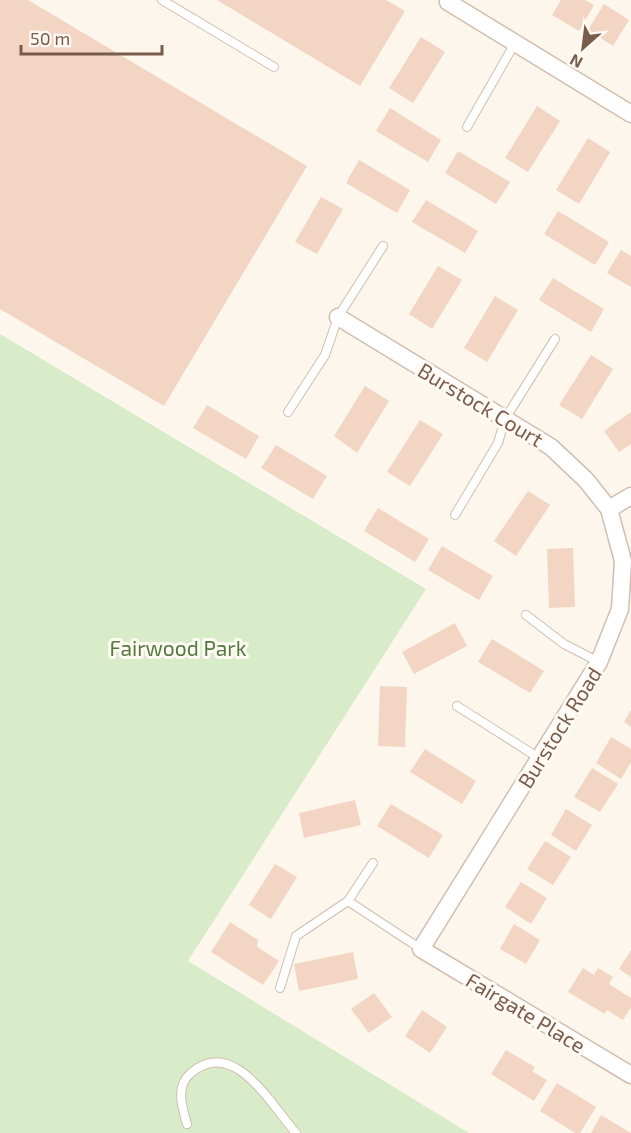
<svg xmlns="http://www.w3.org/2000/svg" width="631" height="1133" font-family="'Exo 2',sans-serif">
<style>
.green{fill:#d8ecc9}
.building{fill:#f3d5c3}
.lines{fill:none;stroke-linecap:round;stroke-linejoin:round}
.service-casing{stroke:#d1beb0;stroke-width:10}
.minor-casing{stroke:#d1beb0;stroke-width:19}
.service{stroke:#fff;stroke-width:8}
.minor{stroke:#fff;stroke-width:16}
.labels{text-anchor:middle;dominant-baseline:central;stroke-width:6;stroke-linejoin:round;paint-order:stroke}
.street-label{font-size:21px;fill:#7a5c4d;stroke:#fffaf3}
.park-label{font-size:21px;fill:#537a41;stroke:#fffaf3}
</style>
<rect width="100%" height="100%" fill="#fdf6ec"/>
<polygon class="green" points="0,334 426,589 188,961 469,1133 0,1133"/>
<g class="building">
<polygon points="0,0 28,0 307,166 164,406 0,309"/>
<polygon points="217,0 386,0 405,11 360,86"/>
<polygon points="561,0 585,0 594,5 579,31 552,15"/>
<polygon points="604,4 629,20 613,46 588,30"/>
<polygon points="421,37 445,52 413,103 389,88"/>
<polygon points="537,106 560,121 528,172 505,158"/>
<polygon points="390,108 441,140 428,162 376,131"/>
<polygon points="588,138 610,152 609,154 579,204 556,190"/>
<polygon points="458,151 510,182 496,204 445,173"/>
<polygon points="359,160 410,190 397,213 346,183"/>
<polygon points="321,197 343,209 317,254 295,242"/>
<polygon points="426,200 478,231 465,253 412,222"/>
<polygon points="558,211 609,242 595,265 544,234"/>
<polygon points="621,250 631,256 631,287 607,273"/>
<polygon points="438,266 462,280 432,329 409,314"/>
<polygon points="553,278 604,309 591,332 539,300"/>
<polygon points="495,296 518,310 487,362 464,348"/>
<polygon points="591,355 613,369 582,419 559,405"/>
<polygon points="365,386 389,401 357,453 334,436"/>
<polygon points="207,405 259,436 246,459 193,428"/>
<polygon points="631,412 631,444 619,452 604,431"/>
<polygon points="420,420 443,434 410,486 387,472"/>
<polygon points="276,445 327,476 313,499 261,468"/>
<polygon points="528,491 550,505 516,556 494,541"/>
<polygon points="378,508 429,539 415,562 364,531"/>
<polygon points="442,546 493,576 479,600 428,570"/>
<polygon points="573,548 575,607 549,608 547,549"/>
<polygon points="455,623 467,646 414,674 402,652"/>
<polygon points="492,639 544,671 530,693 478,662"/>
<polygon points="380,686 407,687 405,747 378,746"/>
<polygon points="631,710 631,727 624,722"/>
<polygon points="611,737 631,749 631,762 621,779 596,763"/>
<polygon points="425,749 476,781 462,804 410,772"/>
<polygon points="592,768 618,784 600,812 574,797"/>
<polygon points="355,800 361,825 304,838 299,813"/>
<polygon points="391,804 443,835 429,858 377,826"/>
<polygon points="566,809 592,825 576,851 551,835"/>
<polygon points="545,841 571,857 553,885 527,869"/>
<polygon points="275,864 297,877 271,919 249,905"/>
<polygon points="521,882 547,898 531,924 505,907"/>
<polygon points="230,922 258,940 257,947 279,961 263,985 211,952"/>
<polygon points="514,924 540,940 526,964 500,949"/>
<polygon points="631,950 631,977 619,969"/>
<polygon points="353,952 358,979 299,991 294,964"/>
<polygon points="583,968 594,975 598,968 613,977 609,984 631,998 631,1007 623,1020 607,1010 605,1014 568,992"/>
<polygon points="374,993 392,1017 369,1033 351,1009"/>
<polygon points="422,1010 447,1027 430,1053 405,1036"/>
<polygon points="506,1050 535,1067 532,1071 547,1080 534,1101 491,1074"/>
<polygon points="557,1083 596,1107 580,1133 575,1133 540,1111"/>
<polygon points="601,1115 631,1133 591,1133"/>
</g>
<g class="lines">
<g class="service-casing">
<g id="service">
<polyline points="162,0 274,67"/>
<polyline points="467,127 515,43"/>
<polyline points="288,412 325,355 338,317 383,246"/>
<polyline points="455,515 498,443 505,419 555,339"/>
<polyline points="526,615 564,644 599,662"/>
<polyline points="457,706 539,758"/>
<polyline points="373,863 348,901 421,949"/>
<polyline points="280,988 296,936 348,901"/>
<path d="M187 1124C182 1107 175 1086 191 1073 234 1036 271 1105 296 1133"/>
</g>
</g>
<g class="minor-casing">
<g id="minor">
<polyline points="448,2 631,114"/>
<polyline points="338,317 551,447 586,480 609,509 623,561 620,609 599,662 421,949 631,1075"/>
<polyline points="609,509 631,496"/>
</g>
</g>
<use href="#service" class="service"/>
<use href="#minor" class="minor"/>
</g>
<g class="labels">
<g class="street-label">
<text transform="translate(481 404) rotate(31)">Burstock Court</text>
<text transform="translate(559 727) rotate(-58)">Burstock Road</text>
<text transform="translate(526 1012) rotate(31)">Fairgate Place</text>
</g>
<g class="park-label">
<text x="178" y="647">Fairwood Park</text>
</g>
</g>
<g transform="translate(583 48) rotate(208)" stroke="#fffaf3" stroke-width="4.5" paint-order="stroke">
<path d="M0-4.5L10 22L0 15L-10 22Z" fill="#7a5c4d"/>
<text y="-9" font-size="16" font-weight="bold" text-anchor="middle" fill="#7a5c4d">N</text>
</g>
<path d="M21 45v9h141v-9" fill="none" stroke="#7a5c4d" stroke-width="3"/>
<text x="30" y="45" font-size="18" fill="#7a5c4d" stroke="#fffaf3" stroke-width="4.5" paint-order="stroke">50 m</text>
</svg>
